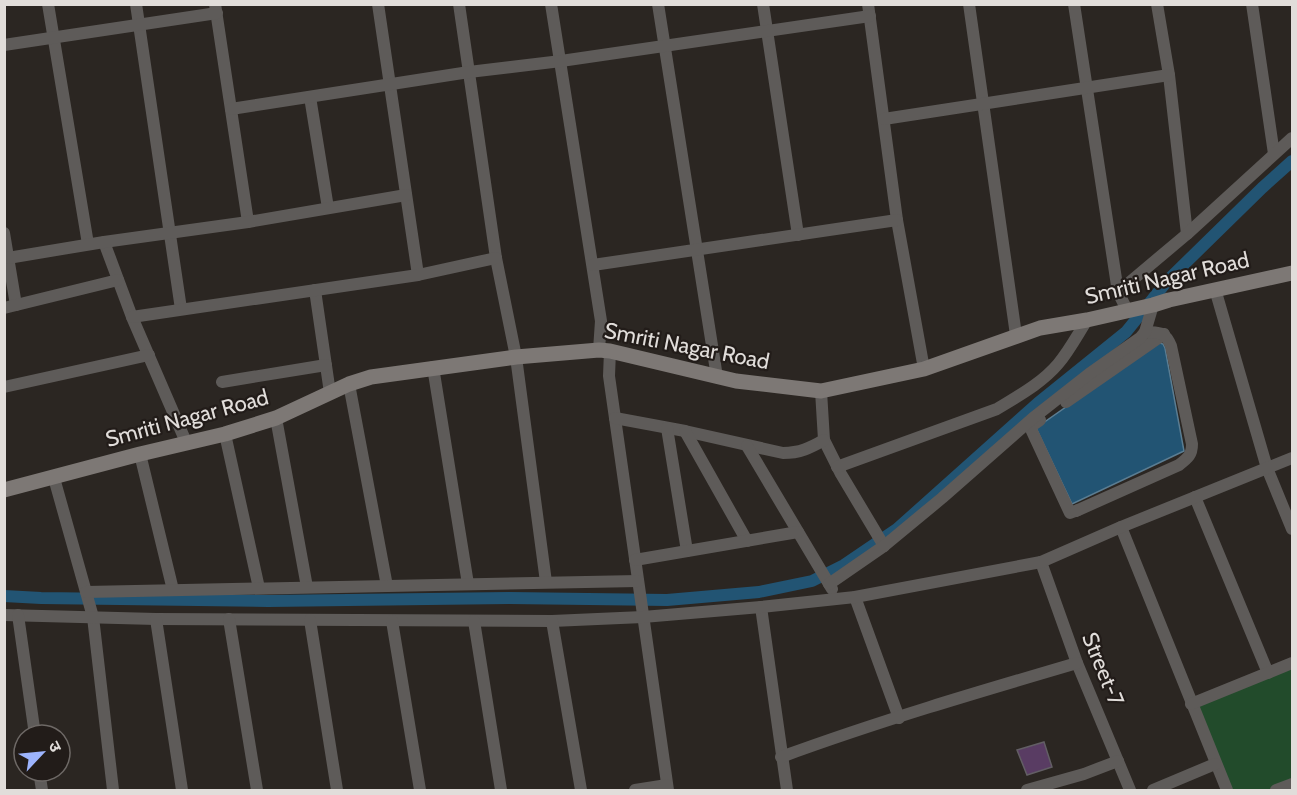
<svg xmlns="http://www.w3.org/2000/svg" width="1297" height="795" font-family="Cabin,'Noto Sans Devanagari',sans-serif">
<style>
.green{fill:#224b2b}
.water{fill:#225473;stroke:#5b7d92;stroke-width:1.5}
.lines{fill:none;stroke-linecap:round;stroke-linejoin:round}
.canal{stroke:#225473;stroke-width:12}
.building{fill:#593c63;stroke:#625e64;stroke-width:1.5}
.street{stroke:#5e5b59;stroke-width:12}
.secondary{stroke:#7d7875;stroke-width:15}
.labels{text-anchor:middle;dominant-baseline:central;stroke-width:4.5;stroke-linejoin:round;paint-order:stroke}
.street-label{font-size:22px;fill:#e1ddda;stroke:#221c19}
</style>
<rect width="100%" height="100%" fill="#2b2622"/>
<polygon class="green" points="1292,663 1292,784 1276,790 1227,790 1191,704"/>
<polygon class="water" points="1160,343 1163,344 1165,348 1184,451 1072,504 1036,428 1156,344"/>
<g class="lines">
<polyline class="canal" points="4,596 41,598 268,601 509,598 667,600 759,592 812,581 844,565 897,529 1038,403 1126,332 1168,280 1262,188 1292,161"/>
</g>
<polygon class="building" points="1044,742 1052,767 1027,775 1017,750"/>
<g class="lines">
<g class="street">
<polyline points="48,4 88,244"/>
<polyline points="136,4 181,309"/>
<polyline points="215,4 248,222"/>
<polyline points="378,4 418,275"/>
<polyline points="459,4 496,258 516,357 546,582"/>
<polyline points="551,4 601,321 599,350"/>
<polyline points="658,4 717,377"/>
<polyline points="763,4 798,235"/>
<polyline points="868,4 897,220 924,369"/>
<polyline points="969,4 1016,335"/>
<polyline points="1074,4 1118,292 1127,310"/>
<polyline points="1157,4 1169,75 1187,234"/>
<polyline points="1252,4 1274,154"/>
<polyline points="4,45 217,13"/>
<polyline points="310,97 328,208"/>
<polyline points="231,109 469,72 561,61 870,16"/>
<polyline points="884,119 1169,75"/>
<polyline points="4,233 16,305"/>
<polyline points="104,242 132,317 186,442"/>
<polyline points="8,258 104,242 248,222 406,195"/>
<polyline points="593,265 897,220"/>
<polyline points="1215,289 1267,468 1292,529"/>
<polyline points="315,290 330,393"/>
<polyline points="1118,292 1187,234 1292,138"/>
<polyline points="4,308 118,280"/>
<polyline points="132,317 418,275 496,258"/>
<polyline points="610,351 609,376 668,790"/>
<polyline points="433,367 468,584"/>
<polyline points="222,382 326,365"/>
<polyline points="349,384 387,586"/>
<polyline points="4,387 149,355"/>
<polyline points="821,391 824,440 841,474 884,546"/>
<polyline points="1066,402 1164,334"/>
<polyline points="276,418 307,587"/>
<path d="M615 418 685 431 783 453C800 453 810 448 824 440"/>
<polyline points="1040,420 1030,427 1070,513 1078,510"/>
<polyline points="667,428 687,551"/>
<polyline points="685,431 747,541"/>
<polyline points="225,434 259,588"/>
<polyline points="747,446 832,589"/>
<polyline points="140,454 173,590"/>
<path d="M837 467 997 409C1018 396 1042 383 1058 364 1069 351 1078 334 1087 320"/>
<polyline points="54,478 93,617 113,790"/>
<polyline points="1195,497 1268,673"/>
<path d="M1076 511 1179 465C1188 458 1192 455 1192 444L1171 346C1165 331 1160 333 1145 332"/>
<polyline points="1121,527 1227,790"/>
<polyline points="635,560 798,532"/>
<polyline points="1041,562 1077,663 1130,790"/>
<polyline points="829,584 884,546 942,498 1033,418 1089,374 1140,338 1145,332 1153,305"/>
<polyline points="86,592 638,581"/>
<polyline points="855,597 899,718"/>
<polyline points="761,607 787,790"/>
<polyline points="4,615 156,619 552,621 643,617 761,607 855,597 1041,562 1121,527 1292,458"/>
<polyline points="18,615 35,735"/>
<polyline points="156,619 182,790"/>
<polyline points="229,619 257,790"/>
<polyline points="310,620 337,790"/>
<polyline points="392,621 420,790"/>
<polyline points="474,621 501,790"/>
<polyline points="552,621 581,790"/>
<polyline points="1191,704 1292,663"/>
<path d="M781 757C879 721 978 692 1077 663"/>
<polyline points="39,771 42,790"/>
<polyline points="635,790 667,785"/>
<polyline points="1027,790 1084,774 1118,761"/>
<polyline points="1153,790 1215,764"/>
<polyline points="1276,790 1292,784"/>
</g>
<polyline class="secondary" points="4,490 140,454 225,434 276,418 349,384 371,377 516,357 599,350 610,351 736,381 821,391 924,369 1040,328 1087,320 1153,305 1169,300 1292,273"/>
</g>
<g class="labels">
<g class="street-label">
<text transform="translate(1167 278) rotate(-13)">Smriti Nagar Road</text>
<text transform="translate(687 346) rotate(11)">Smriti Nagar Road</text>
<text transform="translate(187 418) rotate(-15)">Smriti Nagar Road</text>
<text transform="translate(1103 669) rotate(68)">Street-7</text>
</g>
</g>
<rect width="1297" height="795" fill="none" stroke="#e1ddda" stroke-width="12"/>
<g transform="translate(42 753) rotate(64)"><circle r="28" fill="#221c19" stroke="#6e6966" stroke-width="1.5"/>
<path d="M0-4.5L10 22L0 15L-10 22Z" fill="#9db4fd"/>
<text y="-9" font-size="16" font-weight="bold" text-anchor="middle" fill="#e1ddda">उ</text>
</g>
</svg>
